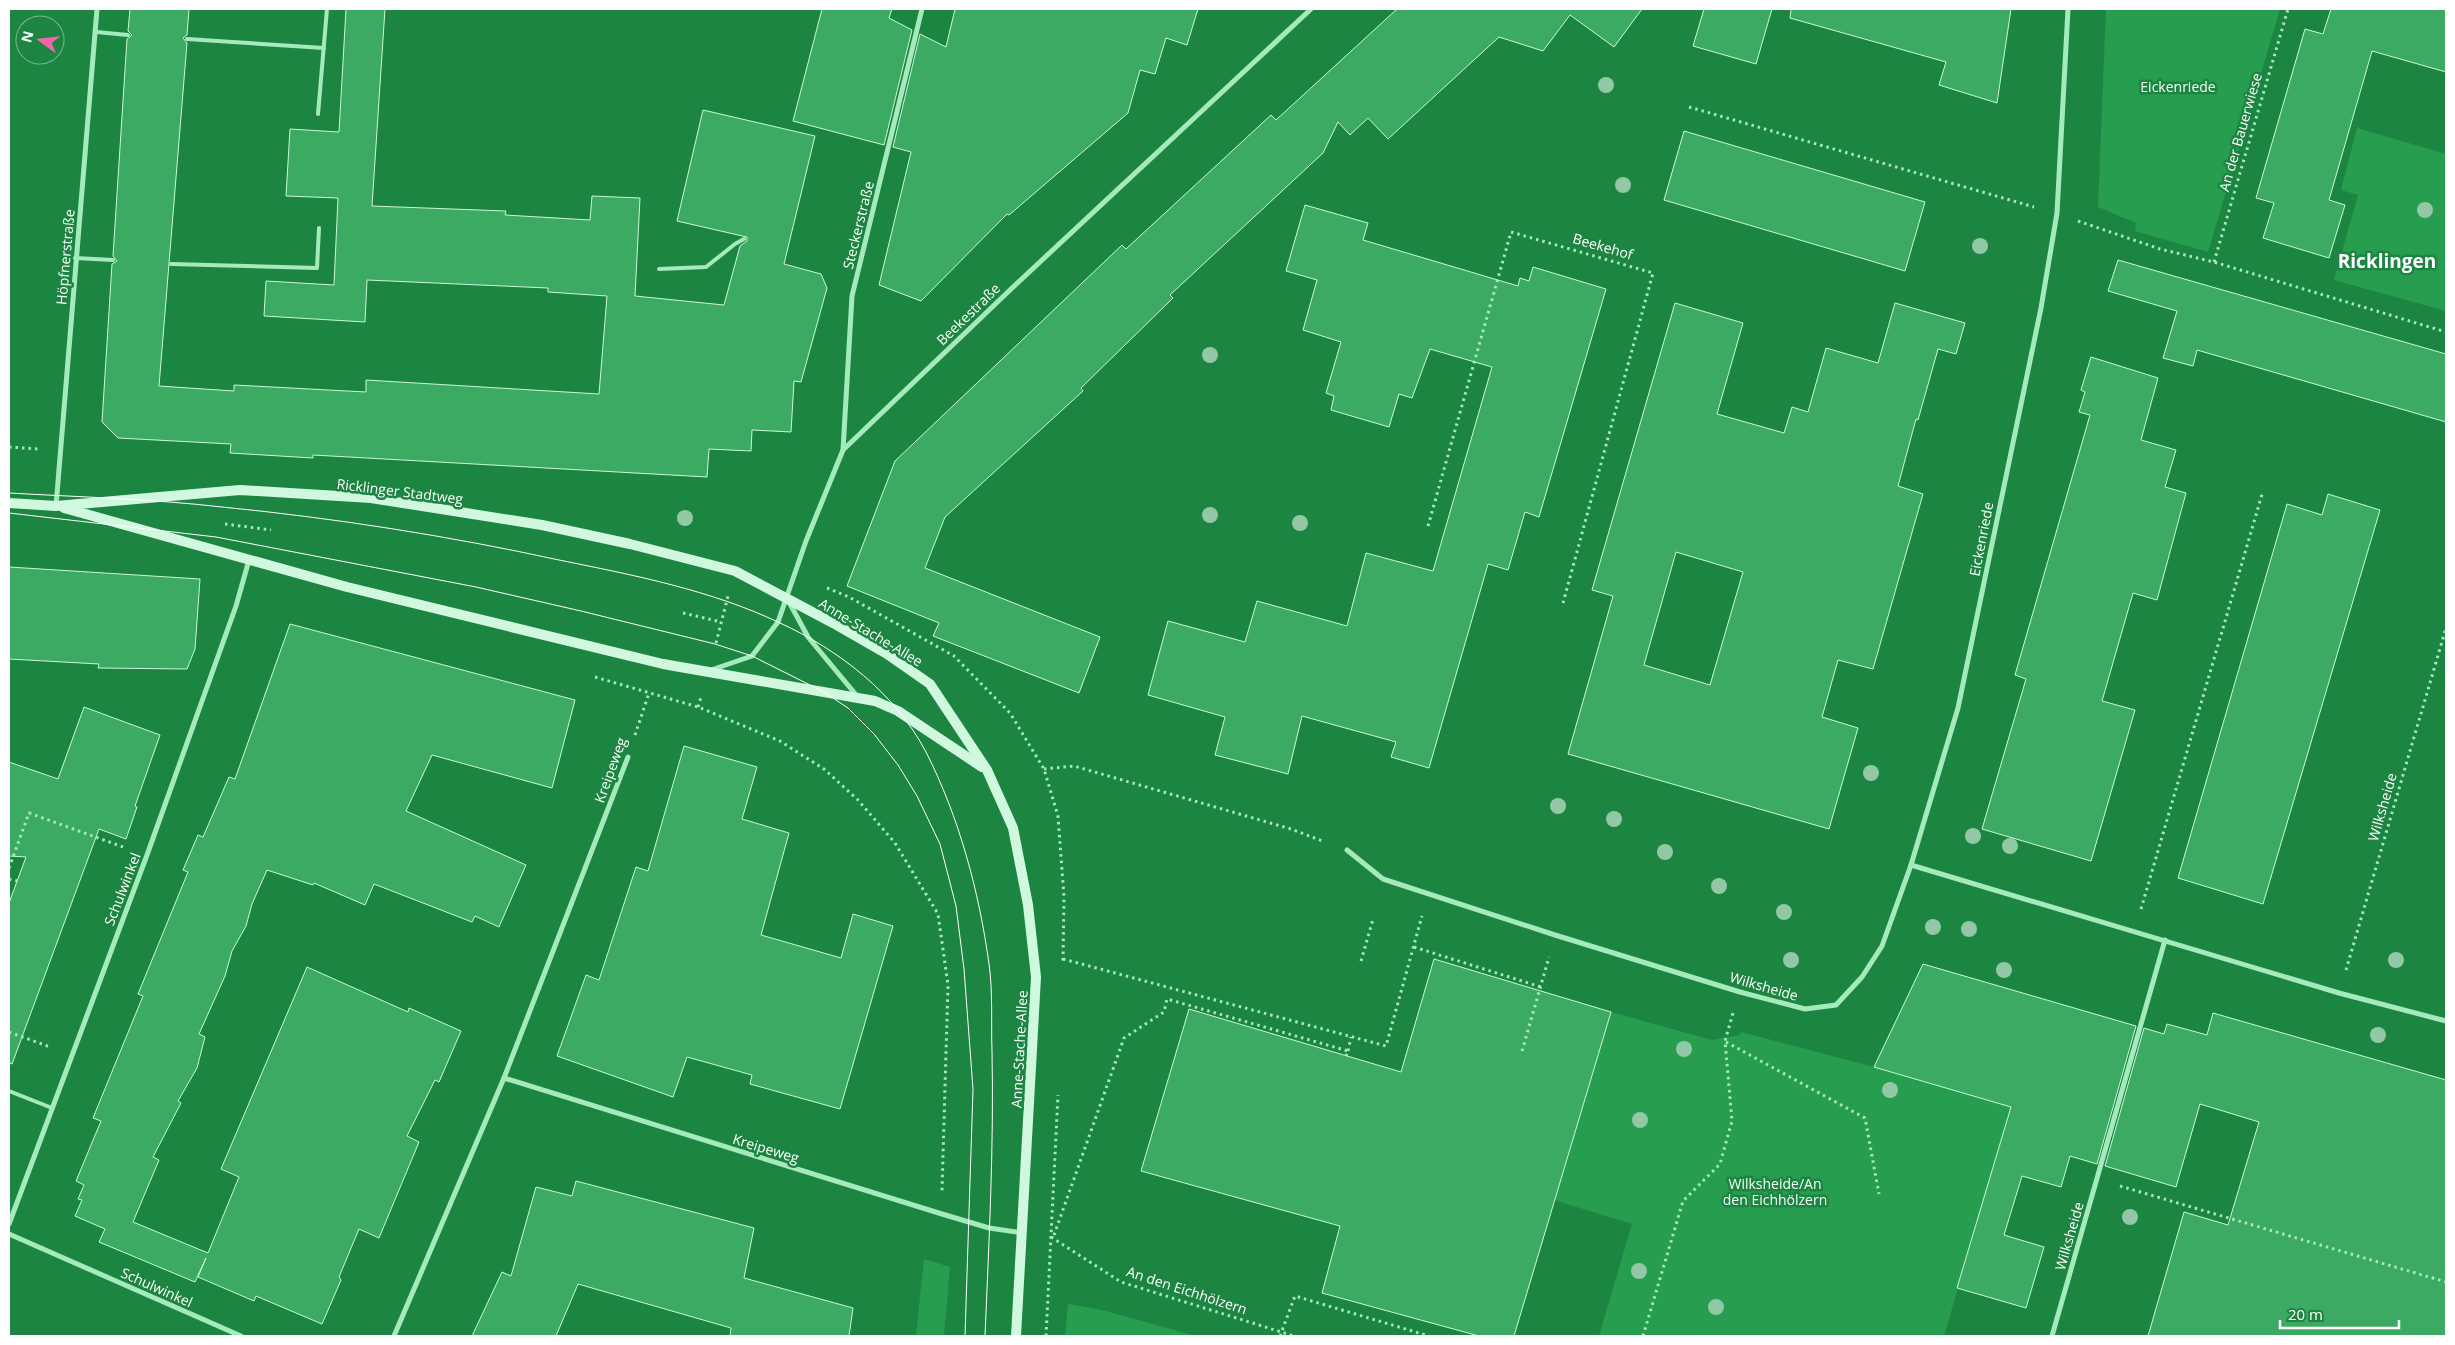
<svg xmlns="http://www.w3.org/2000/svg" width="2455" height="1345" font-family="'Open Sans',sans-serif">
<style>
.green{fill:#279e4f}
.building{fill:#3daa63;stroke:#caf8d9;fill-rule:evenodd}
.lines{fill:none;stroke-linecap:round;stroke-linejoin:round}
.path{stroke:#a5eabd;stroke-width:3;stroke-dasharray:2.5 4;stroke-linecap:butt}
.lane{stroke:#a5eabd;stroke-width:4}
.street{stroke:#a5eabd;stroke-width:5}
.secondary{stroke:#d0f8df;stroke-width:10}
.tram{stroke:#fff;stroke-width:1}
.tree{fill:#93c8a6}
.labels{text-anchor:middle;dominant-baseline:central;stroke-width:5;stroke-linejoin:round;paint-order:stroke}
.park-label{font-size:14px;fill:#f4fef7;stroke:#1d8542}
.street-label{font-size:14px;fill:#fff;stroke:#1d8542}
.district-label{font-size:19px;font-weight:bold;fill:#fff;stroke:#1d8542}
</style>
<rect width="100%" height="100%" fill="#1d8542"/>
<g class="green">
<polygon points="2106,9 2280,9 2208,252 2135,231 2136,223 2098,207"/>
<polygon points="2357,128 2446,154 2446,311 2334,280 2358,195 2341,190"/>
<polygon points="1611,1012 1712,1040 1740,1035 1741,1032 1874,1067 2011,1107 1944,1336 1599,1336 1632,1224 1554,1200"/>
<polygon points="924,1259 950,1267 944,1336 916,1336"/>
<polygon points="1068,1304 1102,1310 1196,1336 1065,1336"/>
</g>
<g class="building">
<polygon points="130,9 189,9 187,35 183,38 187,43 159,386 234,391 234,385 366,392 366,380 599,394 607,296 548,292 548,288 367,280 365,322 264,316 266,281 334,285 338,198 286,196 290,129 339,132 346,9 385,9 372,206 506,211 505,215 590,220 592,196 640,198 635,296 724,305 740,246 747,241 747,237 677,221 703,110 815,136 784,264 821,274 827,288 801,382 794,381 791,432 752,430 751,451 709,449 707,477 313,455 313,458 230,453 231,444 118,438 102,422 112,264 117,261 113,256 127,39 132,35 128,31"/>
<polygon points="822,9 892,9 889,18 912,30 884,145 793,121"/>
<polygon points="955,9 1198,9 1187,45 1166,38 1155,74 1140,70 1128,113 1009,215 1007,214 921,301 879,285 911,152 893,147 920,34 946,47"/>
<polygon points="1397,9 1642,9 1614,47 1570,15 1543,51 1499,37 1388,139 1368,118 1350,135 1338,122 1323,153 1170,295 1173,298 1081,388 1083,391 945,517 925,568 1100,637 1079,693 933,636 939,623 847,586 895,461 1122,245 1126,249 1271,115 1276,120"/>
<polygon points="1704,9 1772,9 1756,64 1693,46"/>
<polygon points="1791,9 2011,9 1997,103 1939,85 1946,62 1790,18"/>
<polygon points="2331,9 2446,9 2446,72 2372,51 2329,200 2345,205 2329,258 2263,238 2274,203 2256,198 2305,29 2323,34"/>
<polygon points="1684,131 1925,202 1905,271 1664,200"/>
<polygon points="1305,205 1368,223 1363,240 1518,286 1520,278 1529,281 1533,267 1606,289 1539,517 1525,512 1508,570 1488,564 1429,768 1391,757 1396,742 1302,716 1288,774 1215,755 1225,717 1148,695 1168,621 1245,642 1257,601 1347,626 1366,553 1433,571 1492,367 1430,349 1412,398 1399,394 1389,427 1331,410 1334,396 1326,393 1341,342 1303,330 1317,280 1286,271"/>
<polygon points="2118,260 2446,354 2446,422 2197,350 2193,366 2163,358 2177,311 2108,291"/>
<path d="M1675 303 1743 323 1717 414 1784 433 1792 407 1808 412 1826 348 1878 363 1895 303 1965 323 1956 354 1938 349 1918 420 1916 419 1898 486 1923 494 1873 669 1838 660 1822 717 1858 728 1829 829 1568 754 1613 596 1592 590ZM1676 552 1743 572 1710 685 1644 665Z"/>
<polygon points="2091,357 2158,378 2141,440 2176,450 2165,487 2186,493 2157,600 2133,593 2102,701 2135,710 2091,861 1982,829 2026,679 2015,675 2090,415 2079,412 2085,392 2081,390"/>
<polygon points="2328,494 2380,510 2263,904 2178,878 2287,504 2322,515"/>
<polygon points="9,567 200,579 195,649 187,669 98,668 99,664 9,659"/>
<polygon points="290,624 575,700 552,788 432,755 406,811 526,865 499,927 475,916 472,922 374,884 365,905 314,883 313,885 267,870 252,904 246,926 232,951 225,976 199,1034 205,1037 197,1068 178,1101 181,1103 153,1157 159,1160 133,1222 208,1253 239,1177 221,1169 307,967 408,1012 409,1008 461,1031 439,1082 435,1080 407,1136 419,1142 379,1238 359,1229 339,1277 341,1280 322,1324 256,1296 254,1301 198,1277 206,1258 195,1282 99,1242 105,1229 75,1216 82,1200 78,1199 84,1185 76,1181 101,1121 93,1118 143,996 138,994 188,872 183,870 198,835 203,837 229,777 235,779"/>
<polygon points="84,707 160,735 135,806 137,807 126,839 99,829 12,1064 9,1063 9,903 26,857 9,856 9,762 58,779"/>
<polygon points="684,746 757,767 742,819 789,833 761,935 841,958 853,914 893,926 840,1109 750,1084 752,1075 687,1057 673,1097 557,1056 586,975 599,980 636,867 648,871"/>
<polygon points="1434,959 1611,1012 1514,1336 1479,1336 1322,1293 1340,1226 1141,1171 1189,1009 1401,1072"/>
<polygon points="1923,964 2136,1026 2097,1164 2070,1156 2061,1187 2022,1176 2004,1235 2044,1247 2026,1308 1957,1288 2011,1107 1874,1067"/>
<polygon points="2213,1013 2446,1080 2446,1336 2148,1336 2184,1212 2228,1225 2259,1122 2200,1104 2176,1187 2105,1166 2144,1028 2164,1034 2167,1024 2207,1035"/>
<polygon points="576,1181 754,1228 744,1278 853,1308 849,1336 730,1336 731,1328 578,1284 556,1336 472,1336 502,1272 511,1276 536,1187 572,1196"/>
</g>
<g class="lines">
<g class="path">
<polyline points="1689,107 2034,207"/>
<polyline points="2078,221 2160,249 2214,262 2446,332"/>
<polyline points="2214,262 2288,9"/>
<polyline points="9,447 38,449"/>
<polyline points="225,524 271,530"/>
<polyline points="1428,526 1511,232 1653,273 1563,603"/>
<polyline points="827,588 849,597 954,656 1010,713 1044,769 1058,816 1064,897 1063,961"/>
<polyline points="683,613 721,622"/>
<polyline points="716,643 728,596"/>
<polyline points="595,677 698,707 780,741 824,769 858,800 895,843 938,914 948,985 942,1191"/>
<polyline points="698,707 701,697"/>
<polyline points="635,735 649,693"/>
<polyline points="1044,769 1074,766 1291,829 1325,842"/>
<polyline points="9,868 29,813 126,848"/>
<polyline points="9,879 17,881"/>
<polyline points="2141,909 2263,491"/>
<polyline points="1414,947 1541,987"/>
<polyline points="1063,959 1386,1046 1422,916"/>
<polyline points="1361,961 1373,919"/>
<polyline points="2346,970 2446,628"/>
<polyline points="9,1032 50,1047"/>
<polyline points="1726,1042 1865,1118 1879,1194"/>
<polyline points="1348,1051 1351,1037"/>
<polyline points="1522,1051 1549,957"/>
<polyline points="2120,1186 2446,1282"/>
<polyline points="1054,1235 1124,1038 1164,1012 1167,999 1348,1051 1346,1056"/>
<polyline points="1051,1237 1121,1282 1294,1336"/>
<polyline points="1046,1336 1058,1095"/>
<polyline points="1280,1336 1295,1296 1429,1336"/>
<polyline points="1643,1336 1683,1201 1720,1164 1732,1121 1725,1041 1733,1013"/>
</g>
<g class="lane">
<polyline points="96,32 128,35"/>
<polyline points="187,39 324,48"/>
<polyline points="318,114 327,9"/>
<polyline points="75,258 113,260"/>
<polyline points="171,264 317,268 319,228"/>
<polyline points="659,269 706,267 735,244 744,239"/>
<polyline points="9,1091 52,1108"/>
</g>
<g class="street">
<polyline points="843,450 852,296 922,9"/>
<polyline points="56,506 97,9"/>
<polyline points="789,602 808,637 857,696"/>
<polyline points="711,670 752,656 778,622 806,541 843,450 1011,289 1311,9"/>
<polyline points="1347,850 1383,879 1555,935 1740,992 1805,1009 1836,1005 1862,977 1882,946 1911,865 1958,708 2041,308 2057,213 2068,9"/>
<polyline points="1911,865 2339,993 2446,1021"/>
<polyline points="504,1078 628,757"/>
<polyline points="9,1224 147,855 236,606 249,560"/>
<polyline points="9,1234 241,1336"/>
<polyline points="394,1336 504,1078 942,1214 989,1228 1023,1233"/>
<polyline points="2052,1336 2165,940"/>
</g>
<g class="secondary">
<polyline points="9,503 56,506 240,490 371,498 542,525 630,544 735,571 833,623 887,654 930,684 987,770 1013,828 1028,905 1036,977 1016,1336"/>
<polyline points="64,508 347,587 663,664 875,701 898,711 982,767"/>
</g>
<g class="tram">
<path d="M9 493C80 497 152 499 222 507 334 518 449 536 559 560 633 575 711 590 780 623 839 650 895 693 926 752 959 817 979 891 989 964 993 992 991 1022 992 1051 994 1146 989 1241 985 1336"/>
<polyline points="9,513 216,537 476,587 581,611 715,644 752,656 824,692 848,708 874,734 898,765 917,796 940,844 956,906 964,969 973,1089 965,1336"/>
</g>
</g>
<g class="tree">
<circle cx="1606" cy="85" r="8"/>
<circle cx="1623" cy="185" r="8"/>
<circle cx="2425" cy="210" r="8"/>
<circle cx="1980" cy="246" r="8"/>
<circle cx="1210" cy="355" r="8"/>
<circle cx="1210" cy="515" r="8"/>
<circle cx="685" cy="518" r="8"/>
<circle cx="1300" cy="523" r="8"/>
<circle cx="1871" cy="773" r="8"/>
<circle cx="1558" cy="806" r="8"/>
<circle cx="1614" cy="819" r="8"/>
<circle cx="1973" cy="836" r="8"/>
<circle cx="2010" cy="846" r="8"/>
<circle cx="1665" cy="852" r="8"/>
<circle cx="1719" cy="886" r="8"/>
<circle cx="1784" cy="912" r="8"/>
<circle cx="1933" cy="927" r="8"/>
<circle cx="1969" cy="929" r="8"/>
<circle cx="1791" cy="960" r="8"/>
<circle cx="2396" cy="960" r="8"/>
<circle cx="2004" cy="970" r="8"/>
<circle cx="2378" cy="1035" r="8"/>
<circle cx="1684" cy="1049" r="8"/>
<circle cx="1890" cy="1090" r="8"/>
<circle cx="1640" cy="1120" r="8"/>
<circle cx="2130" cy="1217" r="8"/>
<circle cx="1639" cy="1271" r="8"/>
<circle cx="1716" cy="1307" r="8"/>
</g>
<g class="labels">
<g class="park-label">
<text x="2178" y="86">Eickenriede</text>
<text x="1775" y="1183">Wilksheide/An<tspan x="1775" dy="16">den Eichhölzern</tspan></text>
</g>
<g class="street-label">
<text transform="translate(2240 132) rotate(-74)">An der Bauerwiese</text>
<text transform="translate(858 225) rotate(-76)">Steckerstraße</text>
<text transform="translate(1603 246) rotate(16)">Beekehof</text>
<text transform="translate(65 257) rotate(-85)">Höpfnerstraße</text>
<text transform="translate(968 314) rotate(-44)">Beekestraße</text>
<text transform="translate(400 491) rotate(7)">Ricklinger Stadtweg</text>
<text transform="translate(1981 539) rotate(-79)">Eickenriede</text>
<text transform="translate(871 632) rotate(31)">Anne-Stache-Allee</text>
<text transform="translate(610 770) rotate(-70)">Kreipeweg</text>
<text transform="translate(2382 807) rotate(-74)">Wilksheide</text>
<text transform="translate(122 889) rotate(-69)">Schulwinkel</text>
<text transform="translate(1764 986) rotate(16)">Wilksheide</text>
<text transform="translate(1019 1049) rotate(-87)">Anne-Stache-Allee</text>
<text transform="translate(766 1148) rotate(17)">Kreipeweg</text>
<text transform="translate(2069 1236) rotate(-74)">Wilksheide</text>
<text transform="translate(157 1287) rotate(24)">Schulwinkel</text>
<text transform="translate(1187 1290) rotate(18)">An den Eichhölzern</text>
</g>
<g class="district-label">
<text x="2387" y="261">Ricklingen</text>
</g>
</g>
<rect width="2455" height="1345" fill="none" stroke="#ffffff" stroke-width="20"/>
<g transform="translate(40 40) rotate(285)"><circle r="24" fill="#1d8542" stroke="#77b68e"/>
<path d="M0-4L9 19L0 12L-9 19Z" fill="#fa63ae"/>
<text y="-8" font-size="14" font-weight="bold" text-anchor="middle" fill="#ffffff">N</text>
</g>
<path d="M2280 1320v8h119v-8" fill="none" stroke="#ffffff" stroke-width="2.5"/>
<text x="2288" y="1320" font-size="15" fill="#ffffff" stroke="#1d8542" stroke-width="4" paint-order="stroke">20 m</text>
</svg>
